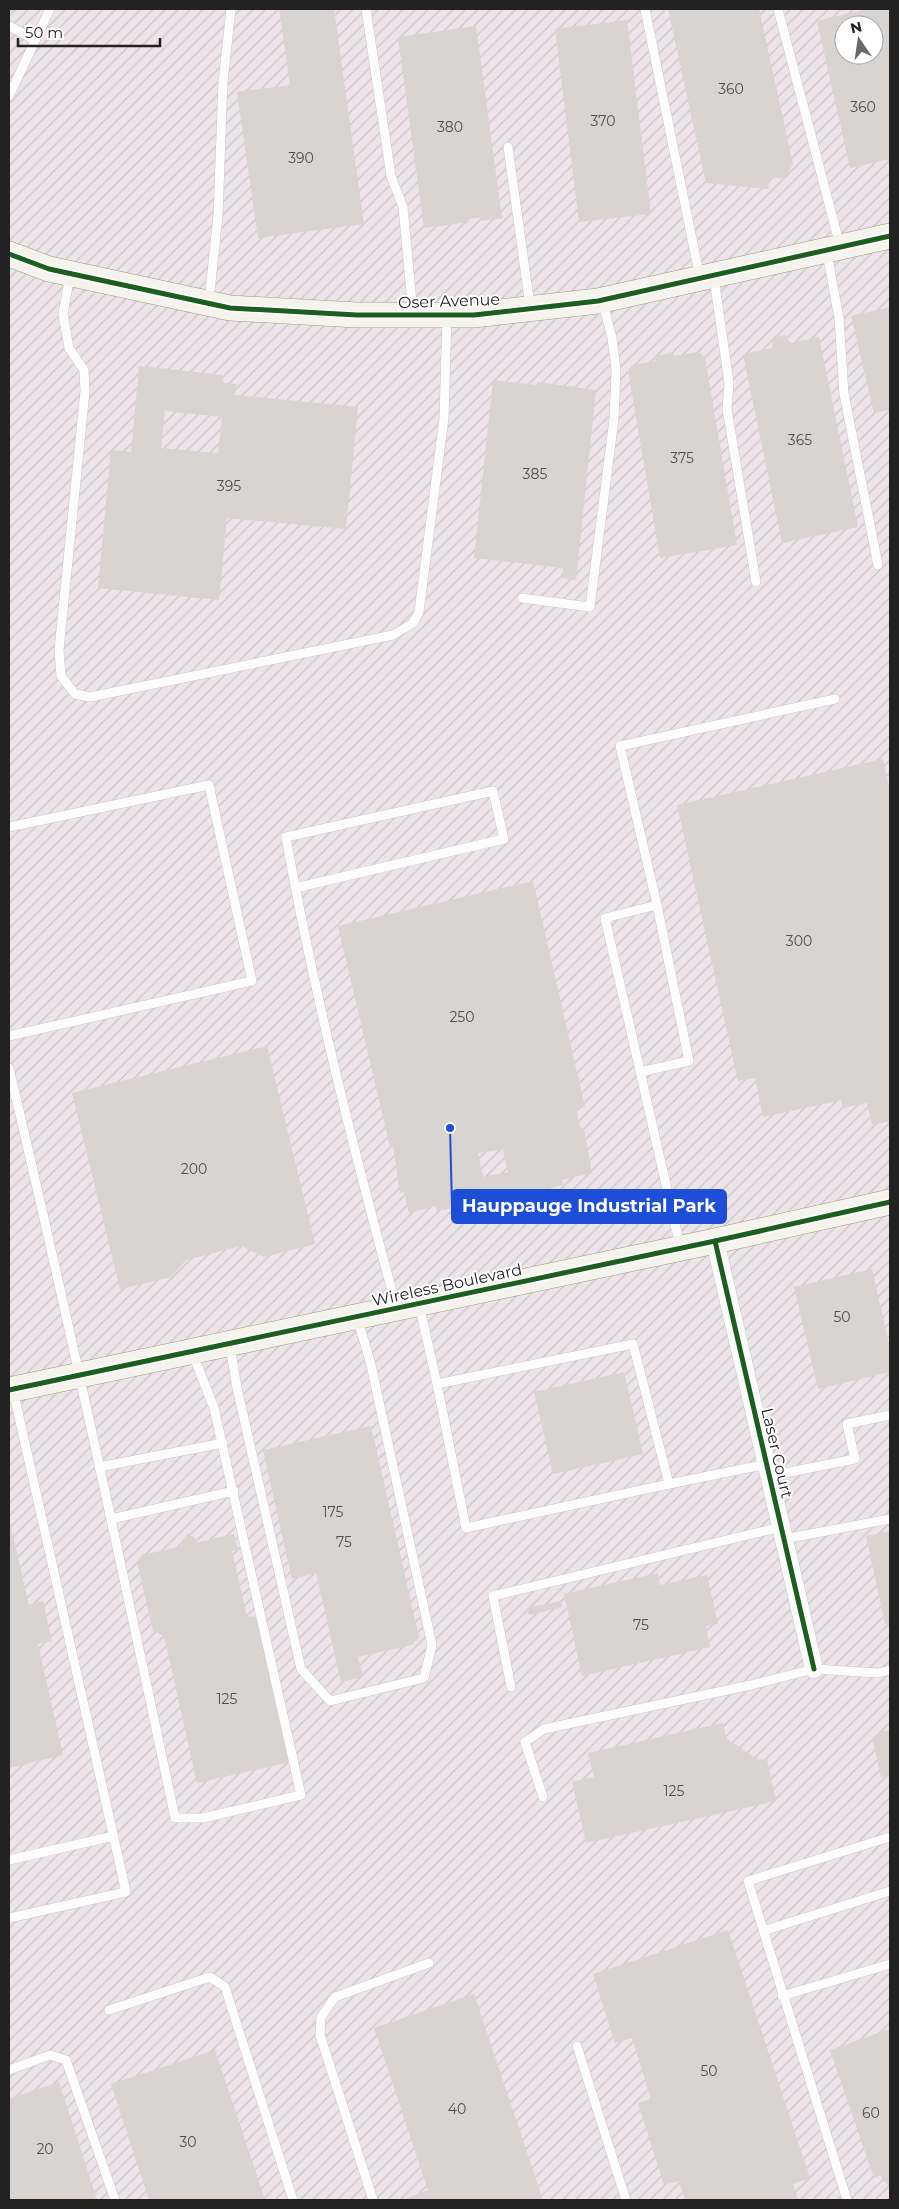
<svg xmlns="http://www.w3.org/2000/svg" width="899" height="2209" font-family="Montserrat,sans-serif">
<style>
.industrial{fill:url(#industrial-furrows);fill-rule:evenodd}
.building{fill:#d7d4d2;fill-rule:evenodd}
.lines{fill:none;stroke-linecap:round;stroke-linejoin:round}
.lane-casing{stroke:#c9c8c7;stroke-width:10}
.street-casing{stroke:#c9c8c7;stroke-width:19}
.secondary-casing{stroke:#999a82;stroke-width:26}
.lane{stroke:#fdfcfc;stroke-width:9}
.street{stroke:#fdfcfc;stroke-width:18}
.secondary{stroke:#f4f4ed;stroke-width:25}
.cycleway-casing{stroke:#fff;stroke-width:8}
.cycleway{stroke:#1b5e20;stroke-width:5}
.labels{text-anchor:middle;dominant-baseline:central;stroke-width:4;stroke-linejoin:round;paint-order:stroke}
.number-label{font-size:14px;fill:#4f4e4e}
.street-label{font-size:16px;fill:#222;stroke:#fff}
.leader{fill:none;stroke:#1d4ed8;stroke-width:2}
.callout-dot{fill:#1d4ed8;stroke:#fff;stroke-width:2}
.callout{fill:#1d4ed8;stroke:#1d4ed8;stroke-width:2}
.callout-label{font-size:18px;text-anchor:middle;font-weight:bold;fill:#fff}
</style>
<defs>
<pattern id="industrial-furrows" width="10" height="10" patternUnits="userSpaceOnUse" patternTransform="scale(1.25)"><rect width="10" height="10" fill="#ede4e9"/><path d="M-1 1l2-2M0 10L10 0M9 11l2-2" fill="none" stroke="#cbc3c8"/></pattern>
</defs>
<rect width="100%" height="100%" fill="#f0eeeb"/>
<path class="industrial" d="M9 9H890V2200H9ZM844 25H874V55H844Z"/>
<g class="building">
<polygon points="279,9 334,9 364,224 258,238 237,92 290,85"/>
<polygon points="668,9 759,9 793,164 784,179 770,177 768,189 706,183"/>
<path d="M867 9H890V159L850 168 817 21ZM844 25H874V55H844Z"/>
<polygon points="627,20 651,214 579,222 555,29"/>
<polygon points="476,26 502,218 482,221 482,217 469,219 469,222 424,228 398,37"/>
<polygon points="890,307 890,410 874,413 851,316"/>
<polygon points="785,335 790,343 819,337 858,527 782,543 743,354 772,348 773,338"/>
<polygon points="699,352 705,358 737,545 660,558 628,370 632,365 656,361 655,356 672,353 675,356"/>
<path d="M139 366 222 375 224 383 236 384 235 395 358 407 346 529 227 518 219 600 98 588 111 450 131 452ZM165 411 222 417 218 453 161 448Z"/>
<polygon points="493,380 537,385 537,382 553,384 596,390 576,580 562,578 563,568 474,558"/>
<polygon points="883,759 890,792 890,1121 872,1125 867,1103 843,1108 841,1100 763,1117 755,1078 738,1081 677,805"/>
<path d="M533 881 585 1107 576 1109 580 1127 584 1129 592 1173 562 1180 563 1185 537 1191 538 1194 517 1199 518 1202 485 1210 483 1203 437 1211 436 1206 409 1213 404 1192 400 1193 393 1146 390 1147 338 926ZM503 1149 508 1172 483 1177 478 1153Z"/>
<polygon points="267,1046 315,1244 264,1257 241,1246 186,1260 171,1277 120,1289 72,1093"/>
<polygon points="872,1269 890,1348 890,1372 818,1389 794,1287"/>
<polygon points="624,1372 643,1454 553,1474 534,1392"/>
<polygon points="371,1426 419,1637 412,1645 358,1657 363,1677 341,1682 316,1573 292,1579 263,1450"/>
<polygon points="9,1519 29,1605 43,1601 52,1641 38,1644 63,1755 9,1768"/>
<polygon points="890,1531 890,1623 885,1624 866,1536"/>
<polygon points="188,1533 195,1538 196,1543 234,1534 238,1550 232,1551 247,1616 257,1617 290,1762 197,1783 164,1636 153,1631 137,1562 142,1555 183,1546 182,1541"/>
<polygon points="658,1573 660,1585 707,1575 718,1624 706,1626 710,1647 582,1676 564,1594"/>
<polygon points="561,1601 562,1607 529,1615 527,1608"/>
<polygon points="723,1723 726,1738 758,1760 767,1759 776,1801 586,1843 572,1782 594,1777 588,1753"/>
<polygon points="890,1730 890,1775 881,1777 873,1741 880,1732"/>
<polygon points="728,1930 810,2178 793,2184 798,2200 685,2200 679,2181 664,2185 638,2103 651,2099 632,2038 615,2043 593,1974"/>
<polygon points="474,1994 543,2200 408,2200 407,2198 428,2190 374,2028"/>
<polygon points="890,2029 890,2186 882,2180 881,2175 874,2178 830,2050"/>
<polygon points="215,2050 265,2200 149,2200 111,2084"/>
<polygon points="59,2082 97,2200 9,2200 9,2099"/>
</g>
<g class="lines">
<g class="lane-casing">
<g id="lane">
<polyline points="366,9 391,176 403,207 413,314"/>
<polyline points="645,9 700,278"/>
<polyline points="778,9 840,246"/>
<polyline points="9,26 35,40"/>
<polyline points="9,96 50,9"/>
<polyline points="508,147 530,306"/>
<polyline points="827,253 839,318 844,394 878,565"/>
<polyline points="70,275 63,314 69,348 84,370 85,391 59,650 61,676 75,694 90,697 393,635 413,623 419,612 444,418 447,316"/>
<polyline points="714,278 729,383 727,409 756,582"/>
<polyline points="209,301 218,215 223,82 231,9"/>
<polyline points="522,598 590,607 614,419 616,370 612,338 603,303"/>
<polyline points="9,827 209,785 252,981 9,1036"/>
<path d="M295 888 504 839 493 791 286 837C314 995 354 1151 396 1306"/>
<path d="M9 1068C68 1317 122 1567 175 1818H203L301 1795 214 1408 192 1352"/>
<polyline points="640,1072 689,1061 657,905"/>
<polyline points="680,1246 605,918 657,905 620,746 835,699"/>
<polyline points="419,1304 437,1384 633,1344 669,1484 466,1528 437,1384"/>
<polyline points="230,1346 237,1388 301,1669 330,1701 424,1678 432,1645 371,1365 357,1317"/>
<polyline points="99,1467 223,1443"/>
<polyline points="770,1476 855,1459 847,1424 890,1415"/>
<polyline points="669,1484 767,1464"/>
<polyline points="111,1519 234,1491"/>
<polyline points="784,1539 890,1519"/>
<polyline points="511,1687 493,1596 781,1527"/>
<polyline points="543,1797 525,1742 544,1729 751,1685 814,1669 878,1673 890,1670"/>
<polyline points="9,1860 114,1836"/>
<polyline points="9,1918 126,1892 13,1390"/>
<polyline points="763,1931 890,1891"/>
<polyline points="782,1996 890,1964"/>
<polyline points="109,2010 210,1977 225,1987 293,2200"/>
<polyline points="577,2046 626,2200"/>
<polyline points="9,2070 50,2055 66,2060 115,2200"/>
<polyline points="373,2200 320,2035 321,2017 335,1997 429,1963"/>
<polyline points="847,2200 748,1881 890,1837"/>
</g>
</g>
<g class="street-casing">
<polyline id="street" points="715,1241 814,1669"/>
</g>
<g class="secondary-casing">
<g id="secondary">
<polyline points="9,254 49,269 230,308 357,315 474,315 598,301 890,236"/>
<polyline points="9,1390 715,1241 890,1202"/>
</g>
</g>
<use href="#lane" class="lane"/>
<use href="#street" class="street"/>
<use href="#secondary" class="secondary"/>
<g class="cycleway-casing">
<g id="cycleway">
<polyline points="9,254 49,269 230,308 357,315 474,315 598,301 890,236"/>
<polyline points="715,1241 814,1669"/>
<polyline points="9,1390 715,1241 890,1202"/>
</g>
</g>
<use href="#cycleway" class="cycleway"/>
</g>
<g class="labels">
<g class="number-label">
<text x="731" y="89">360</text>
<text x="863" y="107">360</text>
<text x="603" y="121">370</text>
<text x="450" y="127">380</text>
<text x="301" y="158">390</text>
<text x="800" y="440">365</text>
<text x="682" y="458">375</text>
<text x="535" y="474">385</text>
<text x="229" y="486">395</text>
<text x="799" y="941">300</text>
<text x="462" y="1017">250</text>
<text x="194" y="1169">200</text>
<text x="842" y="1317">50</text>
<text x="333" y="1512">175</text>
<text x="344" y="1542">75</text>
<text x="641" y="1625">75</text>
<text x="227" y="1699">125</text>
<text x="674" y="1791">125</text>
<text x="709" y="2071">50</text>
<text x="457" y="2109">40</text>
<text x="871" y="2113">60</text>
<text x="188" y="2142">30</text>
<text x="45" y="2149">20</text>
</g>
<g class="street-label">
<text transform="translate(449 301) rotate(-2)">Oser Avenue</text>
<text transform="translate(447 1285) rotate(-12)">Wireless Boulevard</text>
<text transform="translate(777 1453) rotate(77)">Laser Court</text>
</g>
</g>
<path class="leader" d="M450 1128L452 1206"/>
<circle class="callout-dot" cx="450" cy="1128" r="5"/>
<rect class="callout" x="452" y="1190" width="274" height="33" rx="5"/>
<g class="callout-label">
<text x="589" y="1212">Hauppauge Industrial Park</text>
</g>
<rect width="899" height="2209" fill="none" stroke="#222222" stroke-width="20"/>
<g transform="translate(859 40) rotate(347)"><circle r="24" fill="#ffffff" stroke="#a7a7a7"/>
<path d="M0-4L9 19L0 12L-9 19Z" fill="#6a6968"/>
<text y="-8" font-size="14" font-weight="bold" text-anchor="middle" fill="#222222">N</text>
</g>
<path d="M18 38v8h142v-8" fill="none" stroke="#222222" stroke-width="2.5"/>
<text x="25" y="38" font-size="15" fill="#222222" stroke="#ffffff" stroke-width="4" paint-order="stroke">50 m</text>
</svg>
